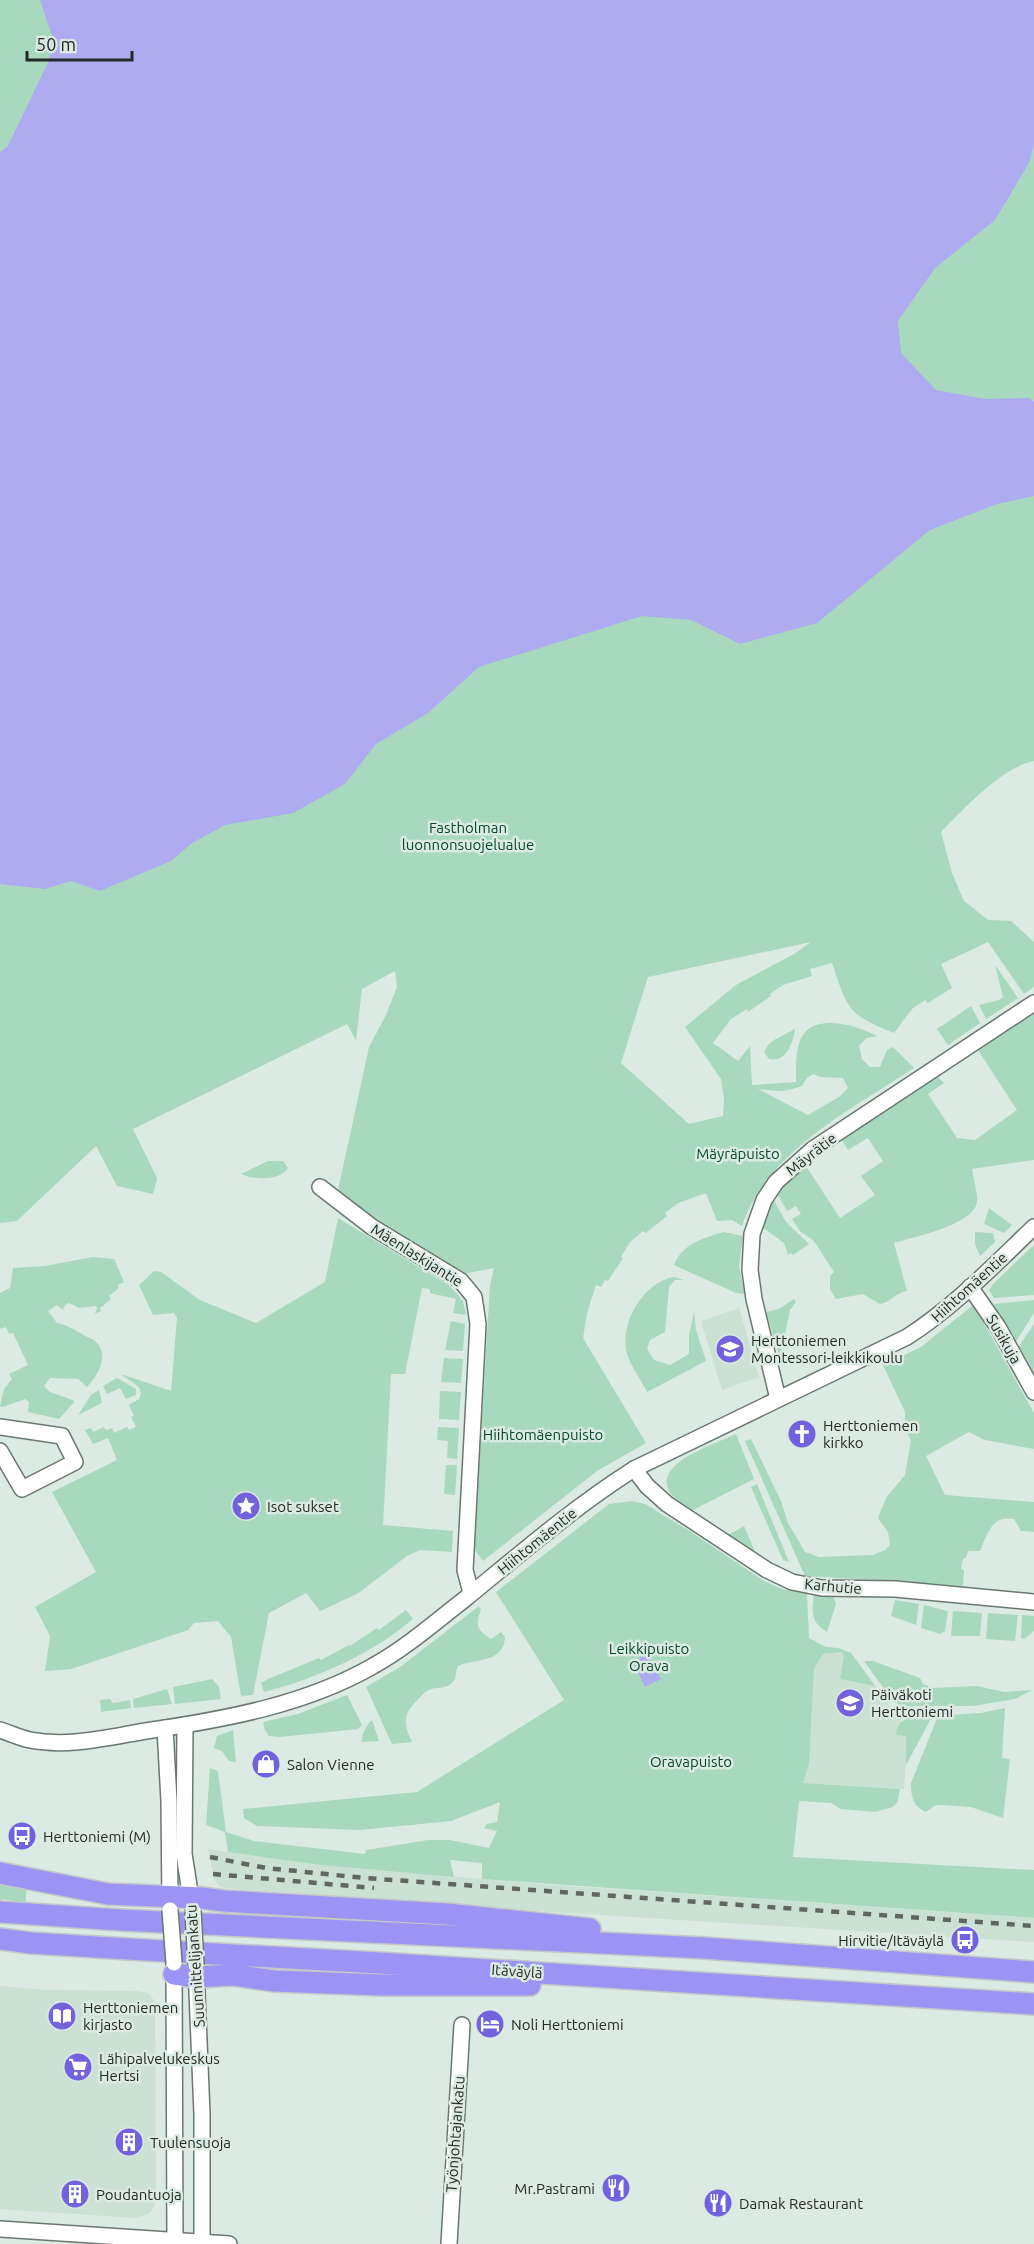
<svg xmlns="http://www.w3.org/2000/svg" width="1034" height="2244" font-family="Ubuntu,sans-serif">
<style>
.built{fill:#cbe1d4}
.green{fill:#a8d9be;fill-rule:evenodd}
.water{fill:#aeabf1}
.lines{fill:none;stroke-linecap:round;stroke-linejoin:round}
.minor-casing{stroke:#6b7871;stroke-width:18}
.highway-casing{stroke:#c6c8c7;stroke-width:24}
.minor{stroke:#fff;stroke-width:15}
.highway{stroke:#9b94f4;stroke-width:21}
.rail{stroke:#5f6762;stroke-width:4.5;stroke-dasharray:8 8;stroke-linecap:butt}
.minor-bridge-casing{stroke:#6b7871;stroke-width:18;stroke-linecap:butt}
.minor-bridge{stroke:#fff;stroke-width:15}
.labels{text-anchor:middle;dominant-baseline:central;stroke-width:5;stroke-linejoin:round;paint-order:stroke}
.park-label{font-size:15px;fill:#05482e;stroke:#dbeae2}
.street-label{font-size:15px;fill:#242a26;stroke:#dbeae2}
.poi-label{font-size:15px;fill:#242a26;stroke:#dbeae2;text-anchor:start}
</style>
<rect width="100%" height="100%" fill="#dbeae2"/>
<g class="built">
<polygon points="739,1308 759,1377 722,1390 701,1321"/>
<polygon points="838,1648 851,1653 908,1730 904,1789 803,1783 809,1765 814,1669 823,1654"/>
<polygon points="208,1849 321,1865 538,1884 1034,1918 1034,1942 535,1911 225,1888 219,1886 214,1879"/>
<polygon points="0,1986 46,1990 137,1991 148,1993 153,1999 155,2007 156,2199 153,2209 148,2214 136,2218 0,2209"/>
</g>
<g class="green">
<path d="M0 0H1034V761C1004 766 962 810 941 832L952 873 964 901 988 920 1011 921 1034 942V987L1024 994 988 942 941 964 952 988 928 1003 925 1000 912 1009 894 1033C847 1014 848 1010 832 963L810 969 812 976 783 985 770 994 771 996 748 1012 747 1009 731 1019 713 1043 738 1061 750 1046 752 1085 796 1082C796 1068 795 1047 803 1035 817 1013 859 1026 877 1036L866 1038 859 1046 862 1059 870 1067H880L887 1050 893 1047 914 1068C852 1109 766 1152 742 1226L732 1220 717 1221 706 1193 678 1203 665 1213 667 1216 646 1233 643 1231 630 1242 621 1257 623 1258 608 1281 605 1280 601 1287 596 1285 587 1313 583 1338 646 1443 597 1471 483 1561 474 1549 490 1286 494 1268 463 1274 385 1228 337 1195 369 1047 386 1015 397 987 395 971 362 989 356 1041 347 1024 133 1129 157 1178 153 1194 117 1186 96 1146 17 1221 0 1223ZM811 942 794 954 736 985 685 1027 721 1079 724 1100 723 1116 689 1124 621 1063 648 977ZM813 1074 821 1077 843 1078 848 1088 839 1097 808 1115 758 1089C778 1091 782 1093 802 1086L807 1078Z"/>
<polygon points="995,965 1018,998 986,1019 979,1005 999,1000 1003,997"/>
<polygon points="971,1006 980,1023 948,1045 937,1029"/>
<path d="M1034 1008V1160L972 1169C973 1179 978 1192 977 1202 974 1225 913 1237 894 1243L907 1291C896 1292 892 1302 880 1304L863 1294 836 1299 830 1289V1276L834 1272 814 1241 800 1231 792 1219 801 1214 796 1206 787 1211 777 1193 787 1178 804 1163 840 1218 875 1195 861 1176 883 1161 868 1138 848 1150 840 1137 935 1074 944 1083 928 1094 957 1138 975 1140 1017 1110 976 1047Z"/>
<path d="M795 1029C793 1043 786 1063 769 1059L764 1052 768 1045 774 1040Z"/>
<path d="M268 1161H283L288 1168C280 1181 254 1180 241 1174Z"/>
<polygon points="773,1199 786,1222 809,1244 793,1255 791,1253 788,1255 784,1243 762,1227"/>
<polygon points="989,1208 1012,1225 1004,1233 984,1224"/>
<path d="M338 1218 450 1286 463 1301 466 1315 453 1313 456 1299 430 1293V1289L422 1288 405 1374H391L383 1525 453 1531 452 1552 420 1550 407 1556 357 1594 320 1611 306 1593 269 1613 253 1695 241 1696 231 1637 218 1621 194 1623 188 1630 71 1669 45 1671 50 1636 35 1607 96 1572 52 1492 117 1460 108 1438 93 1444 85 1430 91 1428 93 1432 104 1427 106 1430 112 1428 114 1433 127 1427 129 1430 136 1427 131 1417 134 1416 129 1405 139 1399C146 1384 129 1383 121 1374L171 1391 177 1318 174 1313 153 1315 139 1285 154 1271 161 1272 200 1300 256 1323 325 1282Z"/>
<path d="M724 1232 743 1236 739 1267 745 1294 736 1293 674 1265C682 1244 703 1238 724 1232Z"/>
<polygon points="975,1232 993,1233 995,1242 980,1256 975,1244"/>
<polygon points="1034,1245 1034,1295 994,1298 989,1290 993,1284"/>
<path d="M93 1257 114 1259 124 1282 118 1285 119 1288 109 1296 111 1299 100 1308 101 1311 95 1314 97 1308 96 1306 79 1308 69 1303 65 1305 63 1310 57 1305 48 1311 57 1323C67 1325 73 1329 82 1334 86 1337 92 1338 95 1341 111 1355 97 1376 87 1387L78 1379 50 1378 44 1386 50 1392 73 1400 74 1402 59 1419 28 1412 29 1402 25 1399 3 1407 0 1406 4 1389 12 1379 9 1374 28 1365 13 1333 9 1334 6 1327 0 1329V1293L10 1288 13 1268 45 1266Z"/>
<path d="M674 1277 684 1280H675L669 1287 665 1332 650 1340 647 1349 654 1360 670 1365 689 1354V1335L694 1312 696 1330 706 1361 647 1392C641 1379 631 1367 627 1354 619 1324 643 1282 674 1277Z"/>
<polygon points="794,1299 796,1302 790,1310 780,1358 766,1312 779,1309"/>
<polygon points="1034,1300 1034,1313 1015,1343 994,1304"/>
<path d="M972 1306 975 1307 1034 1413V1449L985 1440 969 1432 926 1456 945 1495 1034 1502V1532L1021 1531 1014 1519C992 1515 987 1534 980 1551H968L966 1558 963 1559 961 1569 964 1570 963 1586 805 1576 745 1441 751 1439 781 1501 788 1523 805 1552 819 1557 873 1555 885 1550 890 1545 888 1532 878 1518 886 1498 905 1475 911 1440 905 1429V1412L883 1365 921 1347Z"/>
<polygon points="451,1321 465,1324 463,1351 445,1350"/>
<polygon points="1034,1324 1034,1376 1033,1377 1017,1349"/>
<polygon points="444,1358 463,1359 461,1383 441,1382"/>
<polygon points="117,1378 136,1389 136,1395 126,1399 120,1388 107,1394 103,1386"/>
<polygon points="99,1390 102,1403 78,1415 91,1395"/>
<polygon points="440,1391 461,1392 459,1420 439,1419"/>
<polygon points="438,1427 459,1428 457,1459 447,1458 448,1441 437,1440"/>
<path d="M736 1434 754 1479 693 1510C687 1506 679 1502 674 1497 644 1465 716 1444 736 1434Z"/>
<polygon points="446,1465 457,1465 455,1495 444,1494"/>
<polygon points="757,1484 789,1562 783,1560 751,1487"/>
<polygon points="632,1501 645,1504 691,1532 764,1581 782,1589 807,1594 809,1638 826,1647 838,1648 851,1653 875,1686 840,1679 844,1655 841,1652 823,1654 814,1669 809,1765 803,1783 900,1789 897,1803 893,1807 875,1812 841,1809 831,1803 799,1801 793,1857 1034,1870 1034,1918 482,1879 482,1863 450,1860 454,1877 321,1865 228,1852 225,1832 206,1825 210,1768 218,1771 226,1832 254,1841 365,1854 366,1850 428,1840 450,1840 489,1848 497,1831 484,1828 487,1824 497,1822 500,1802 451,1821 360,1830 257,1826 244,1818 243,1809 417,1792 564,1700 496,1592 609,1504"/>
<polygon points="744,1526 756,1554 728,1535"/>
<path d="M814 1594 833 1595 836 1604 827 1632C810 1622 812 1611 814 1594Z"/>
<polygon points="895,1600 919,1604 916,1625 891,1616"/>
<polygon points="924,1605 948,1611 945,1631 940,1634 921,1628"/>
<path d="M479 1606 481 1610C475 1625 477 1630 491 1639L501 1632 505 1637C504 1664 474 1658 458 1666 455 1672 457 1679 452 1683 445 1690 437 1686 429 1690 425 1691 422 1696 418 1699 403 1715 403 1722 412 1742L392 1744 366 1687 400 1667Z"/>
<path d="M406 1610 413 1619C370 1655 318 1678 264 1692L261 1683 268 1679 319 1658 321 1660 349 1645 350 1646 377 1628 379 1630Z"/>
<polygon points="953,1611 982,1613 980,1636 951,1636"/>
<polygon points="988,1613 1018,1615 1015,1641 986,1639"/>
<polygon points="1022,1615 1034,1616 1034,1631 1024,1639 1021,1638"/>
<polygon points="864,1661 873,1661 920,1678 923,1684 933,1688 976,1686 1005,1692 1032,1690 1015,1699 973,1706 901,1706 890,1697"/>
<polygon points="212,1679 219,1687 221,1699 175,1704 173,1687"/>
<polygon points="167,1689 172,1704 134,1708 133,1699"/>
<polygon points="347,1695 362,1725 358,1729 280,1737 269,1736 265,1730 263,1722 298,1714"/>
<polygon points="110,1699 113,1703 130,1700 131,1708 101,1712 100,1700"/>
<path d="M1005 1708 1002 1758 1010 1759 1003 1818 971 1807 944 1805H936L926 1812C913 1807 911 1796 911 1783L938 1716 980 1713Z"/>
<path d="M932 1713 933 1715 906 1765V1736L896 1735C897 1716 917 1715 932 1713Z"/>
<path d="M372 1720 379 1741 362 1742C361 1735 366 1725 372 1720Z"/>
<polygon points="233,1730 236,1762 229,1761 222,1751 214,1748 217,1736"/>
<polygon points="0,1881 26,1884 26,1904 3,1899 3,1903 0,1903"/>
</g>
<g class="water">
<polygon points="40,0 1034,0 1034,145 1029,163 995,220 935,268 898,321 901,353 936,390 985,399 1029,398 1034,402 1034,496 997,504 930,530 817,623 740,644 691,620 642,616 479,667 428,713 376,744 345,784 293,813 225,825 192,843 171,861 100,891 71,881 45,889 0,884 0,152 8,146 49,60 53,39"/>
<polygon points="648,1654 661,1679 645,1687 633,1662"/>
</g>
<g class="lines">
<g class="minor-casing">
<g id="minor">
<polyline points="320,1187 372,1227 461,1281 474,1297 478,1324 465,1570 471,1593"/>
<polyline points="970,1287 998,1327 1034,1392"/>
<polyline points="778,1399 754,1299 750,1270 752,1234 764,1200 776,1182 813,1149 1034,1003"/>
<polyline points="0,1427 62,1436 75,1462 22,1489 0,1451"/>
<polyline points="634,1469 647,1486 667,1504 767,1570 792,1582 822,1588 895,1589 1034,1602"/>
<polyline points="185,1725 184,1854 192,1905"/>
<polyline points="165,1728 169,1801 170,1905"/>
<path d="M0 1730C10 1733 20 1738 30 1740 70 1748 113 1736 152 1730 227 1719 307 1704 373 1666 406 1648 435 1622 465 1599 520 1554 574 1507 634 1469L907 1337C954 1307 993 1266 1034 1227"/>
<polyline points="174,1965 175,2244"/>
<polyline points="196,1968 202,2114 202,2244"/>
<polyline points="0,2229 229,2244"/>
<polyline points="449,2244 462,2025"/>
</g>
</g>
<g class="highway-casing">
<g id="highway">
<polyline points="0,1873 108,1894 202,1898 224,1901 447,1914 590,1929"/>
<polyline points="0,1912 120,1920 704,1948 1034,1972"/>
<polyline points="0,1939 31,1943 145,1950 379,1963 1034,2004"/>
<polyline points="174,1974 197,1977 233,1975 274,1981 381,1985 530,1985"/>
</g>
</g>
<use href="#minor" class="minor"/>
<use href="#highway" class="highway"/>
<g class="rail">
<polyline points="210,1857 266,1868 365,1878 1034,1926"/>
<polyline points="213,1874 374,1888"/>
</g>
<g class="minor-bridge-casing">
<g id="minor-bridge">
<polyline points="170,1910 174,1963"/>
<polyline points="193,1911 196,1965"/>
</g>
</g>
<use href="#minor-bridge" class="minor-bridge"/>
</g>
<defs>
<g id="school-disc" transform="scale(1.5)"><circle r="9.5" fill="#7362dd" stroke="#dbeae2"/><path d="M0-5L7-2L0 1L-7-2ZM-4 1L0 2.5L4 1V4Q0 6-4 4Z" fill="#fff"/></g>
<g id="church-disc" transform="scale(1.5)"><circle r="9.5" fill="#7362dd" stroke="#dbeae2"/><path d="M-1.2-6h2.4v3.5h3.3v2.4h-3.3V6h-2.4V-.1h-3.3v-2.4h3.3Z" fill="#fff"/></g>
<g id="sight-disc" transform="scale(1.5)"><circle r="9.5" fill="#7362dd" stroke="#dbeae2"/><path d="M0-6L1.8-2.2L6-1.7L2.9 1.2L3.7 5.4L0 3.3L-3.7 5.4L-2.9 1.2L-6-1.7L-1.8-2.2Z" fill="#fff"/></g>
<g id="shop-disc" transform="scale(1.5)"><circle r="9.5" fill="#7362dd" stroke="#dbeae2"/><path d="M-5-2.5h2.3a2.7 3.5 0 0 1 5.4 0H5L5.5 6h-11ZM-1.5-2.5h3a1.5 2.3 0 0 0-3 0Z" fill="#fff"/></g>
<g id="bus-disc" transform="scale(1.5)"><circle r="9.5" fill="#7362dd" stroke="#dbeae2"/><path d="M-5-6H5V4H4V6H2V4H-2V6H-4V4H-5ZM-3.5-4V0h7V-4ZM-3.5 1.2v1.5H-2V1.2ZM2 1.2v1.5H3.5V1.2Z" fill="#fff"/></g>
<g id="library-disc" transform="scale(1.5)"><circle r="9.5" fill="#7362dd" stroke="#dbeae2"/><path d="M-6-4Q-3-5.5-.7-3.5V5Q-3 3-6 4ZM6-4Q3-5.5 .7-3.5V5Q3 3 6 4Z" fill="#fff"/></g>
<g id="hotel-disc" transform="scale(1.5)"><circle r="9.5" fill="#7362dd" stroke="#dbeae2"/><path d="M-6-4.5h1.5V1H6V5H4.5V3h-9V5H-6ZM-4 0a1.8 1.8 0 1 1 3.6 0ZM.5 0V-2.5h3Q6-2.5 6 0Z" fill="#fff"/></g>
<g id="supermarket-disc" transform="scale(1.5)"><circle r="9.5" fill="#7362dd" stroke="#dbeae2"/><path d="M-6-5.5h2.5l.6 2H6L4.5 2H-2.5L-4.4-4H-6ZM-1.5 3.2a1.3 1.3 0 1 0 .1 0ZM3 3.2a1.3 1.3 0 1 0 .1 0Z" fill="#fff"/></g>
<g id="building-disc" transform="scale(1.5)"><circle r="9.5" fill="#7362dd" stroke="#dbeae2"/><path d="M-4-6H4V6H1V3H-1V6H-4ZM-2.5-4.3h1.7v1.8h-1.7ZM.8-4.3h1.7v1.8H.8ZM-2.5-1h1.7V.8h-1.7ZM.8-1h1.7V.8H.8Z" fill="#fff"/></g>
<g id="restaurant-disc" transform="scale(1.5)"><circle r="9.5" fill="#7362dd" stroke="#dbeae2"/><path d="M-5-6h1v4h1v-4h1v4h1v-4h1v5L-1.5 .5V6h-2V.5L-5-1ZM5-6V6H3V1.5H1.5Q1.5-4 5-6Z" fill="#fff"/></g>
</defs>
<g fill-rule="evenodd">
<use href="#school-disc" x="730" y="1349"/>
<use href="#church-disc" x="802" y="1434"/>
<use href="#sight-disc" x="246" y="1506"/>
<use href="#school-disc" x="850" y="1703"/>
<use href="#shop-disc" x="266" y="1764"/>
<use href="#bus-disc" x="22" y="1836"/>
<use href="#bus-disc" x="965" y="1940"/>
<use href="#library-disc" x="62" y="2016"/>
<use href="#hotel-disc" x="490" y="2024"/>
<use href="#supermarket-disc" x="78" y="2067"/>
<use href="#building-disc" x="129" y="2142"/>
<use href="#restaurant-disc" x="616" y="2188"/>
<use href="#building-disc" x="75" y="2194"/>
<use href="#restaurant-disc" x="718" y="2203"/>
</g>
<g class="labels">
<g class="park-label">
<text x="468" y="827">Fastholman<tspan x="468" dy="17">luonnonsuojelualue</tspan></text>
<text x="738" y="1153">Mäyräpuisto</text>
<text x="543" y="1434">Hiihtomäenpuisto</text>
<text x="649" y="1648">Leikkipuisto<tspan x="649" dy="17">Orava</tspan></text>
<text x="691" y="1761">Oravapuisto</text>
</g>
<g class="street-label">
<text transform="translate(811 1154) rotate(-38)">Mäyrätie</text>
<text transform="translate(417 1255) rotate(32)">Mäenlaskijantie</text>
<text transform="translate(969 1287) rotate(-42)">Hiihtomäentie</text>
<text transform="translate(1004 1339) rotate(60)">Susikuja</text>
<text transform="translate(537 1541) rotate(-39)">Hiihtomäentie</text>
<text transform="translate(833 1586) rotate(5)">Karhutie</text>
<text transform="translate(195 1966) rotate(-94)">Suunnittelijankatu</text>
<text transform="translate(517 1971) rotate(4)">Itäväylä</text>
<text transform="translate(455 2134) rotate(-86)">Työnjohtajankatu</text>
</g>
<g class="poi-label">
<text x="751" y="1340">Herttoniemen<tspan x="751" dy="17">Montessori-leikkikoulu</tspan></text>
<text x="823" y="1425">Herttoniemen<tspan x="823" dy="17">kirkko</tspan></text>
<text x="267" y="1506">Isot sukset</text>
<text x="871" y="1694">Päiväkoti<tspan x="871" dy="17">Herttoniemi</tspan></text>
<text x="287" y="1764">Salon Vienne</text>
<text x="43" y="1836">Herttoniemi (M)</text>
<text x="944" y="1940" text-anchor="end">Hirvitie/Itäväylä</text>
<text x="83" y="2007">Herttoniemen<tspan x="83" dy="17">kirjasto</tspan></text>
<text x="511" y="2024">Noli Herttoniemi</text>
<text x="99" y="2058">Lähipalvelukeskus<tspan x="99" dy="17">Hertsi</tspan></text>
<text x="150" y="2142">Tuulensuoja</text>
<text x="595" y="2188" text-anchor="end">Mr.Pastrami</text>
<text x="96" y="2194">Poudantuoja</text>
<text x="739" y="2203">Damak Restaurant</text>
</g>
</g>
<path d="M27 51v9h105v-9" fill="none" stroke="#242a26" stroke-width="3"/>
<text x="36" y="51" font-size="18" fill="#242a26" stroke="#dbeae2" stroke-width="4.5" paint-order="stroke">50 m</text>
</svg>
